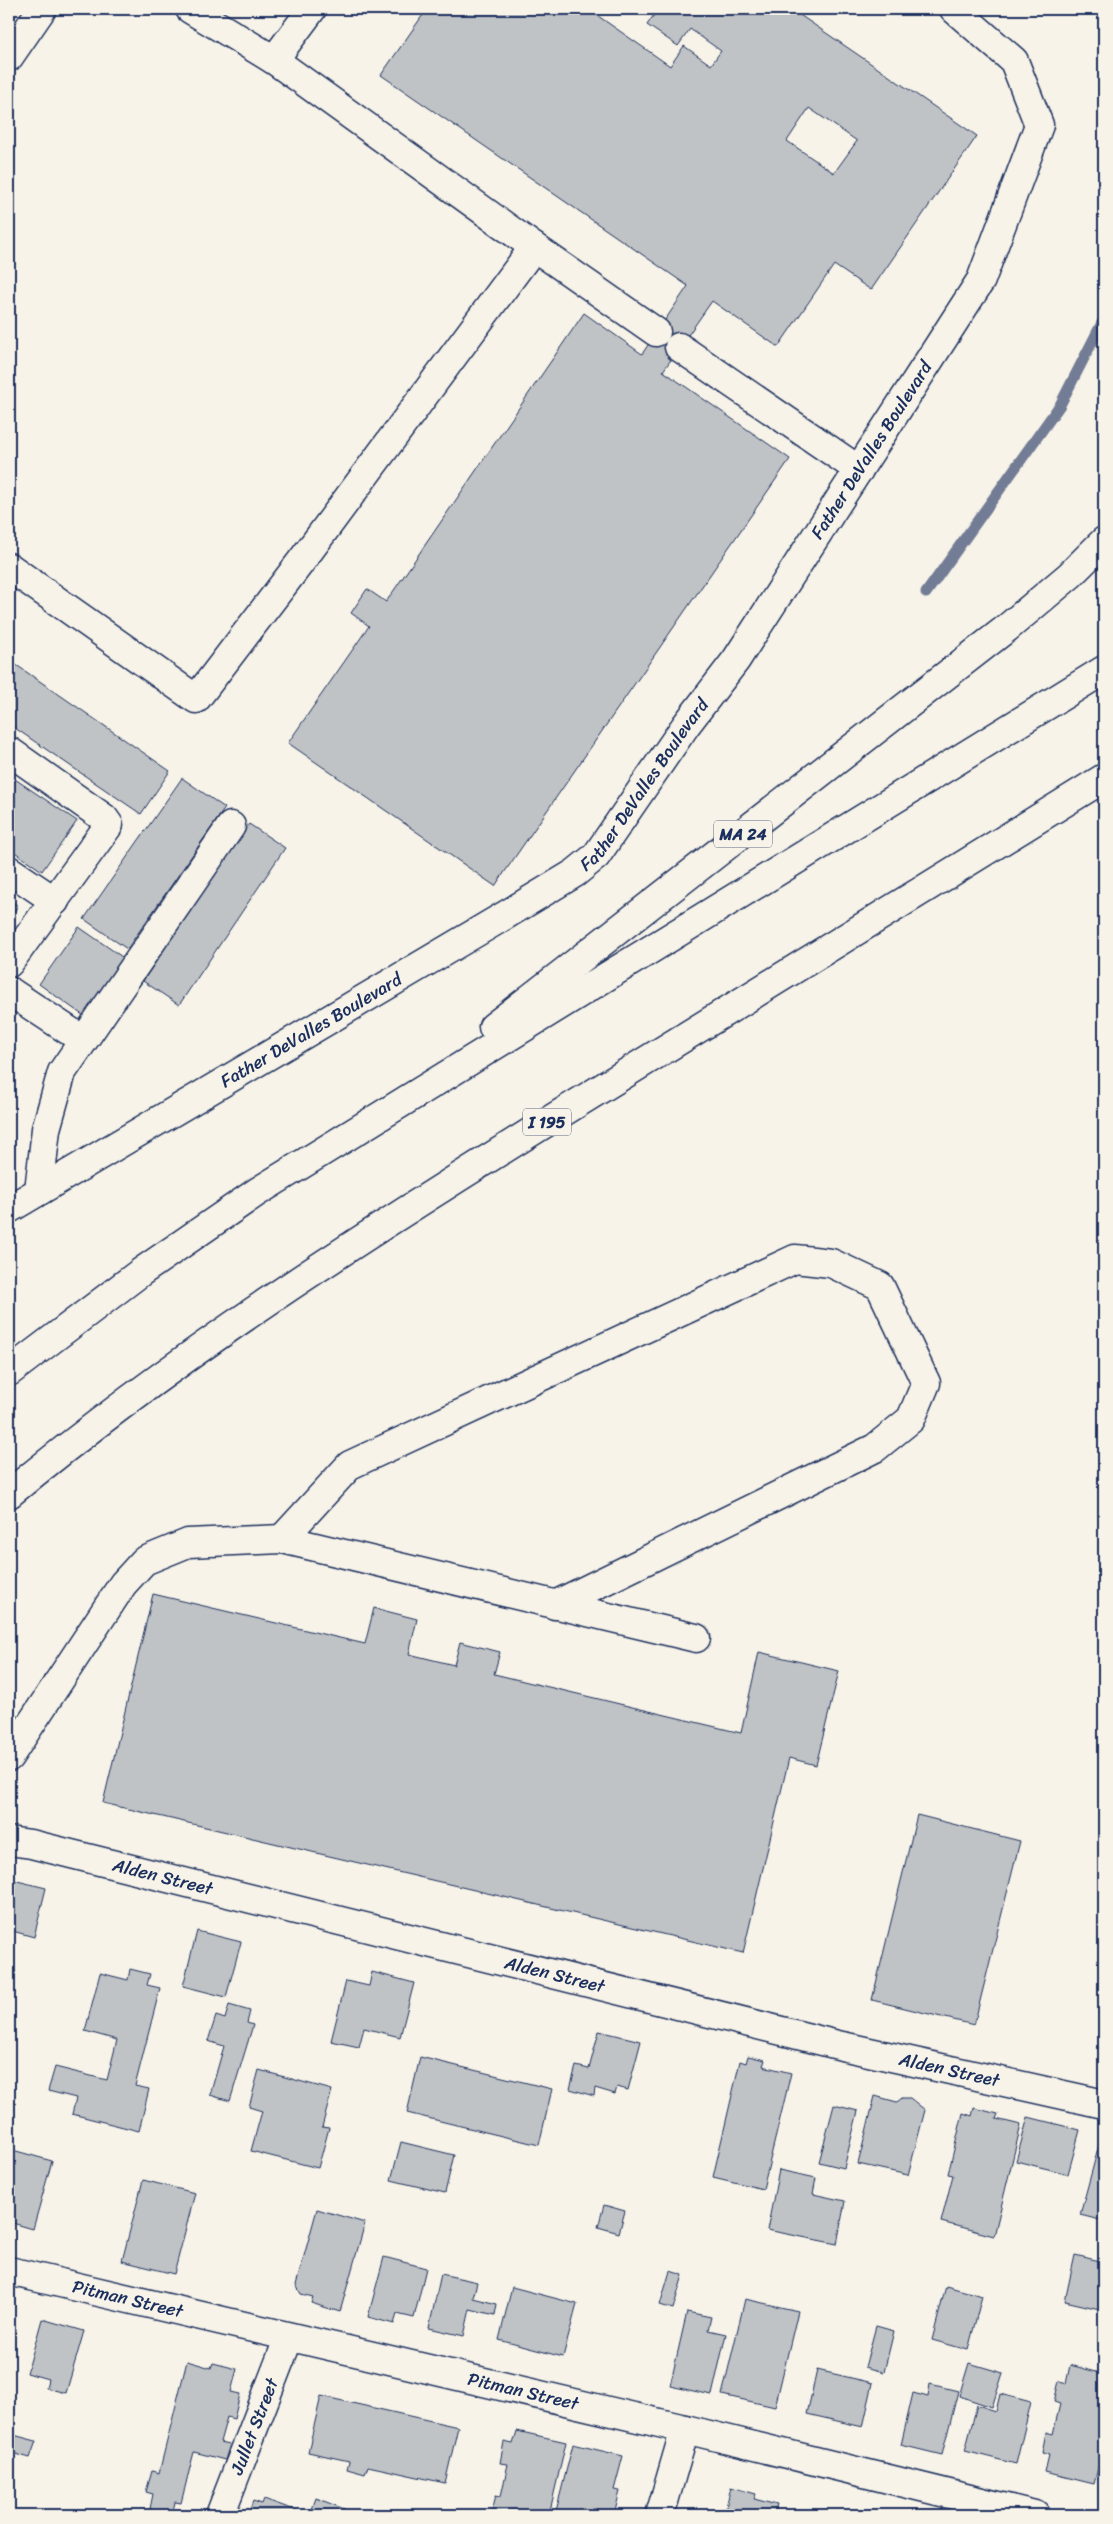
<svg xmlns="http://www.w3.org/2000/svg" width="1113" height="2524" font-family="Sriracha,sans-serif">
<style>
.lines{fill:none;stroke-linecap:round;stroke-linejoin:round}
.stream{stroke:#727c95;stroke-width:11}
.building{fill:#c0c3c5;stroke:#1b2f5e;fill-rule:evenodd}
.minor-casing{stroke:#1b2f5e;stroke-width:31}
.highway-casing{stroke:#1b2f5e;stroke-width:31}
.minor{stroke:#f7f3e8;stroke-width:28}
.highway{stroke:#f7f3e8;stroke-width:28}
.labels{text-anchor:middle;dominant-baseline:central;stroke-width:4.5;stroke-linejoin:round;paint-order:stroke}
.shield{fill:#f7f3e8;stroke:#5d6a87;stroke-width:1}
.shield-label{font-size:16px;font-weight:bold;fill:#1b2f5e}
.street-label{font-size:18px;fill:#1b2f5e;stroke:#f7f3e8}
</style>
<rect width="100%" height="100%" fill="#f7f3e8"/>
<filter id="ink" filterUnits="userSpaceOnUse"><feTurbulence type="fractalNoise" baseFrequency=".02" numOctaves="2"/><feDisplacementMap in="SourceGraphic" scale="10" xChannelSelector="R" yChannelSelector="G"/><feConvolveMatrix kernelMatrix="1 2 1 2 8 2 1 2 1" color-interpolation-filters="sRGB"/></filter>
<g filter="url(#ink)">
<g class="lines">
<polyline class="stream" points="926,593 1060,405 1104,319"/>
</g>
<g class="building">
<path d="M427 9H588L670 66 684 46 711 65 721 51 690 29 678 46 647 25 658 9H791L977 136 871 290 834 265 778 347 712 301 663 371 790 459 495 886 288 743 369 626 351 613 367 589 386 602 584 313 642 354 688 286 381 75ZM809 108 857 141 834 173 787 141Z"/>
<polygon points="9,660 170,771 141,814 9,724"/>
<polygon points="9,775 77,821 42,871 9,848"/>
<polygon points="182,778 225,808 127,949 84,919"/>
<polygon points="249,824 285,848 179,1005 143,981"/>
<polygon points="9,899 18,906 9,920"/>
<polygon points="79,927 125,959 84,1016 39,984"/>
<polygon points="153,1594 365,1644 374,1608 417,1619 409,1654 454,1665 460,1642 500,1652 494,1674 741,1733 759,1652 839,1671 816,1765 789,1758 743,1953 103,1803"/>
<polygon points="917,1815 1020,1841 974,2025 872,2000"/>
<polygon points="9,1879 46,1888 34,1937 9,1930"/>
<polygon points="197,1931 241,1942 226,1997 183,1986"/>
<polygon points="130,1969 150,1974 147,1985 160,1988 135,2086 149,2089 139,2131 72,2114 76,2098 48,2091 55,2067 107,2080 117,2040 85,2031 100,1973 128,1980"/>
<polygon points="372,1972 414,1983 400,2037 364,2028 359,2047 331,2041 346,1981 369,1986"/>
<polygon points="229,2005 250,2011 247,2023 253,2025 230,2101 210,2095 224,2046 208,2041 216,2016 225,2019"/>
<polygon points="599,2031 641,2041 628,2090 617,2087 615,2094 595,2088 594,2096 570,2089 576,2066 589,2069"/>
<polygon points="748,2056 765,2060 763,2066 791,2073 763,2189 713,2177 740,2061 746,2063"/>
<polygon points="420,2057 552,2089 539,2145 407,2113"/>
<polygon points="259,2070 332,2090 322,2127 329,2128 318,2168 251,2151 262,2111 249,2107"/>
<polygon points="875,2096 897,2102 902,2098 910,2098 925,2110 908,2175 858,2164"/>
<polygon points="834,2105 858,2111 844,2168 819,2162"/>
<polygon points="974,2108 998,2114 996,2119 1021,2125 994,2236 941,2222 953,2175 948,2174 963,2113 972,2116"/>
<polygon points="1028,2117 1080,2130 1068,2174 1016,2161"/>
<polygon points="1102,2134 1104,2135 1104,2221 1080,2215"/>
<polygon points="401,2142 454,2155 445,2193 391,2180"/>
<polygon points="9,2149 52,2161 33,2229 9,2222"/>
<polygon points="779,2170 816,2178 813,2194 845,2201 837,2244 767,2230"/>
<polygon points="143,2180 195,2193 174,2274 122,2261"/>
<polygon points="604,2205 625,2211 619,2233 598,2227"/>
<polygon points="317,2209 365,2223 340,2312 311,2303 313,2297 301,2294 296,2285"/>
<polygon points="1075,2255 1104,2262 1104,2310 1065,2301"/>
<polygon points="384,2257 426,2268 414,2318 397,2314 394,2324 368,2317"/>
<polygon points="670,2271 683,2275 673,2309 660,2305"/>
<polygon points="441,2274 477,2282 473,2298 497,2304 495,2315 470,2309 464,2336 429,2328"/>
<polygon points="946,2286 982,2296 968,2350 932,2340"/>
<polygon points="512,2287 577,2304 563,2357 499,2340"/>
<polygon points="745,2299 798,2311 775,2407 722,2395"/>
<polygon points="687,2312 711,2317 708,2330 726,2334 712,2395 670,2386"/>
<polygon points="42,2319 84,2331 66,2393 46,2388 48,2379 27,2373"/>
<polygon points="876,2326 894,2331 884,2372 865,2367"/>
<polygon points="187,2361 211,2368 213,2363 237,2369 231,2392 240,2394 234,2419 227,2417 220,2442 230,2444 225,2460 194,2452 181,2503 175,2502 172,2515 150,2509 153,2494 146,2492 152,2471 159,2473"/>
<polygon points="969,2363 1003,2373 992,2407 959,2396"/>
<polygon points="1070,2365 1104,2374 1104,2444 1094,2484 1045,2472 1049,2455 1042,2453 1046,2432 1053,2434 1060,2404 1054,2402 1059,2381 1066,2384"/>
<polygon points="817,2370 873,2383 863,2427 807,2414"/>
<polygon points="930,2384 958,2391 942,2455 901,2445 913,2393 928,2397"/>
<polygon points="1000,2394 1031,2402 1016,2464 965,2451 977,2405 996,2411"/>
<polygon points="321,2396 458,2427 445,2483 368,2466 365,2474 347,2469 349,2461 308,2452"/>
<polygon points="517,2431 566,2442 549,2515 499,2515 500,2512 492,2511 496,2495 501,2496 508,2464 500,2463 504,2442 513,2444"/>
<polygon points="10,2434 36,2441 30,2458 9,2452"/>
<polygon points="573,2444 623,2456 614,2490 620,2491 614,2515 555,2515"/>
<polygon points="731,2487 756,2494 754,2499 777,2505 774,2515 724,2515"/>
<polygon points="316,2498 352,2512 351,2515 310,2515"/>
<polygon points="264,2499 308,2515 248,2515 253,2501 262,2504"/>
</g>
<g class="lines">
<g class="minor-casing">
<g id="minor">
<polyline points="190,9 274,60 534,247 656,332"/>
<polyline points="9,57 42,9"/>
<polyline points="274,60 312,9"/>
<polyline points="679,347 859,470"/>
<polyline points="9,567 196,699 303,559 534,247"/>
<polyline points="9,751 104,818 109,825 9,963"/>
<polyline points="9,870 55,901"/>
<polyline points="9,991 83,1040"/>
<polyline points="39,1191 46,1129 62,1072 231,826"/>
<path id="s1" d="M9 1209 509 913 575 873 596 856 686 725 736 660 981 280 1039 125 1014 61 954 9"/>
<polyline points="282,1539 350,1465 795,1259 831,1263 880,1286 926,1383 911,1419 875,1448 555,1605"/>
<polyline points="9,1757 123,1584 144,1561 188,1543 282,1539 696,1638"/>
<path id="s2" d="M9 1841 31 1844 842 2046 1104 2104"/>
<path id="s3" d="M9 2271 685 2429 1035 2515"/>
<path id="s4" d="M220 2515 289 2337"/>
<polyline points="660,2515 685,2429"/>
</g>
</g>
<g class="highway-casing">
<g id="highway">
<polyline points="493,1027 1007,628 1070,575 1104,541"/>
<polyline points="9,1372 141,1272 257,1192 1104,670"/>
<path d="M9 1494C180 1352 367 1234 555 1117 738 1003 921 890 1104 778"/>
</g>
</g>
<use href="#minor" class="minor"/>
<use href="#highway" class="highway"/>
</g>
</g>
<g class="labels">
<g class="shield">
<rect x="714" y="820.5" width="58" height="27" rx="4"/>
<rect x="523" y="1108.5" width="48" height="27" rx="4"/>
</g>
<g class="shield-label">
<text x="743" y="834">MA 24</text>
<text x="547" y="1122">I 195</text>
</g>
<g class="street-label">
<text stroke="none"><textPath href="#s1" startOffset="1176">Father DeValles Boulevard</textPath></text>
<text stroke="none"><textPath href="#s1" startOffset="771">Father DeValles Boulevard</textPath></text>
<text stroke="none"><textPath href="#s1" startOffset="351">Father DeValles Boulevard</textPath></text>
<text stroke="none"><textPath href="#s2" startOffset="158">Alden Street</textPath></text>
<text stroke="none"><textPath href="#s2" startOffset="562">Alden Street</textPath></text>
<text stroke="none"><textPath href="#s2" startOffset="968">Alden Street</textPath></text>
<text stroke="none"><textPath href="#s3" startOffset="122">Pitman Street</textPath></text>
<text stroke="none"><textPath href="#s3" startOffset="528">Pitman Street</textPath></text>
<text stroke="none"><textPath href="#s4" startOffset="95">Jullet Street</textPath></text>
</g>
</g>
<rect width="1113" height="2524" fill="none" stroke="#f7f3e8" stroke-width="30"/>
<rect x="15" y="15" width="1083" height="2494" fill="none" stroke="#1b2f5e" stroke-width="2" filter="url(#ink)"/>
</svg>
